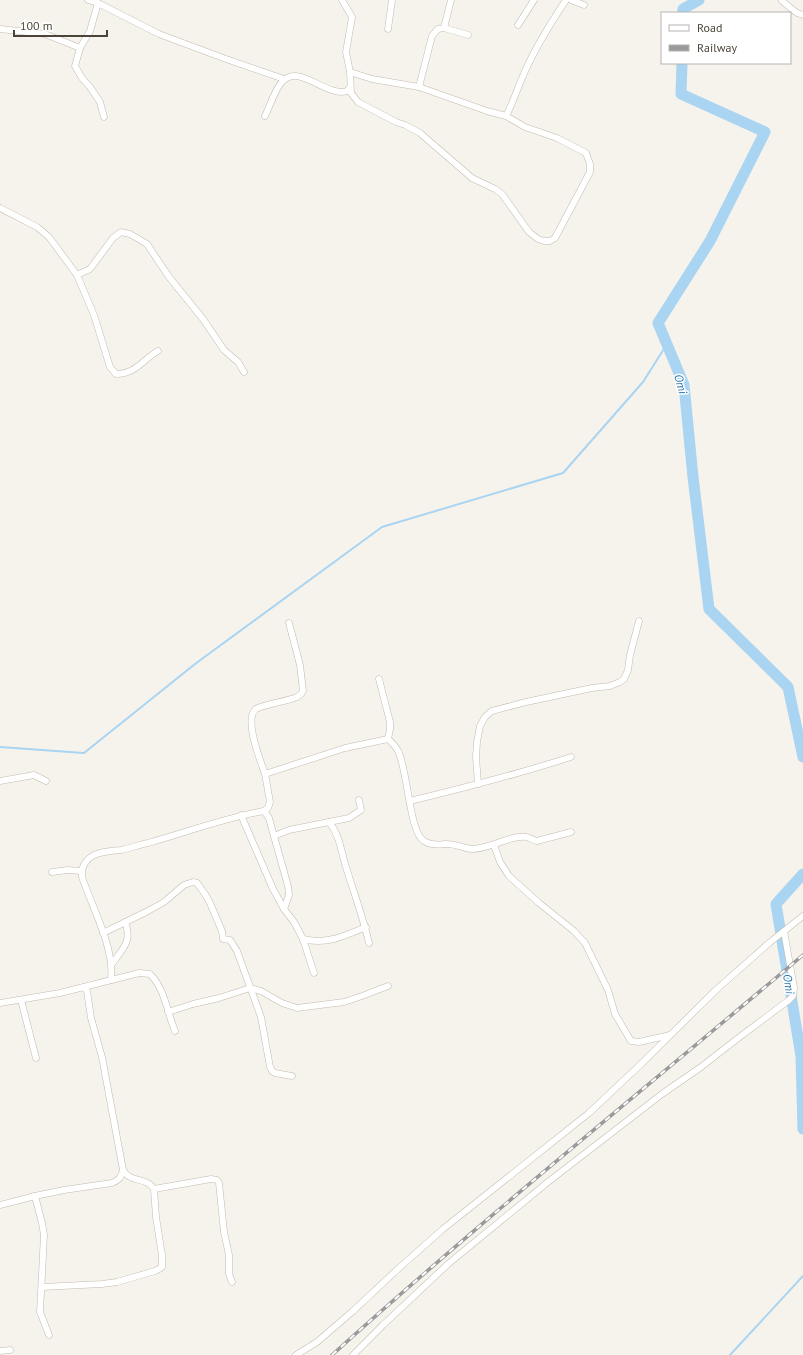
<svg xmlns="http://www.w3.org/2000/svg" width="803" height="1355" font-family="'PT Sans',sans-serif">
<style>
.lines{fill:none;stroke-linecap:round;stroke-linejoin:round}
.stream{stroke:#a9d4f2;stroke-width:2}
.river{stroke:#a9d4f2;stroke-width:11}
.minor-casing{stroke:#c2bbae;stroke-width:7}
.minor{stroke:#fff;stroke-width:6}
.rail-casing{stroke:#9a9a9a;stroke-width:3.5}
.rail{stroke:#fff;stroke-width:2;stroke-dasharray:6;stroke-linecap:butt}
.labels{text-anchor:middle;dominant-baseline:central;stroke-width:3;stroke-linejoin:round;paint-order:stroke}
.water-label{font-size:12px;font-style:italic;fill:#2e7ab2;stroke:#fff}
</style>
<rect width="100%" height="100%" fill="#f6f3ec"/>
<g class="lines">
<g class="stream">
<polyline points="0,747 84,753 195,664 382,527 563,473 643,382 667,344"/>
<polyline points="730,1355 803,1276"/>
</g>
<g class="river">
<polyline points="683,13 683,9 699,0"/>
<polyline points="682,63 681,94 765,132 710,241 658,323 684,385 693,477 709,609 788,687 803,757"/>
<polyline points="803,874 776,904 801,1056 803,1129"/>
</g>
<g class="minor-casing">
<g id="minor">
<polyline points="88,0 98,3"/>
<polyline points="342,0 352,17 346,52 350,72 351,93 358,102 396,122 405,125 420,133 472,178 495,189 502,194 529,232 538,239 544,241 550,241 555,238 590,172 590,164 586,153 557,138 525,127 506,116 487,111 419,87 372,79 350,72"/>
<polyline points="571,0 584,5"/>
<polyline points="782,1 797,13 803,15"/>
<polyline points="518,25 534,0"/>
<polyline points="444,28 468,35"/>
<polyline points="0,29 45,34 80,48 75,66 82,78 90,87 100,102 104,117"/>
<polyline points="388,29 392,0"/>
<polyline points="80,48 90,31 98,3 159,34 226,59 284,79"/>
<polyline points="419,87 432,36 438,29 444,28 451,0"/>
<path d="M265 116C270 106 274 92 281 83 298 61 326 98 347 91L350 87"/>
<path d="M506 116C513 103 517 89 523 76 534 49 550 24 566 0"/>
<path d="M0 208 37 227 49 237 77 275 94 315 110 367 116 374C136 374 142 360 158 351"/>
<polyline points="77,275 90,269 113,238 121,232 130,234 147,244 169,277 203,319 224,350 238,362 244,372"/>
<polyline points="379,679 390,722 390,729 388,739"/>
<path d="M265 774C261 762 243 719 256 709 262 705 288 701 297 697L301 694 303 691 300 665 289 623"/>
<polyline points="0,781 34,775 46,781"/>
<polyline points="478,784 476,757 477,742 480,726 485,717 492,711 526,702 592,688 610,686 620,682 624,679 628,670 630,655 639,621"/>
<path d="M410 801C464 788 518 774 571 757"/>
<polyline points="264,811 269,818 272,829 288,886 289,895 284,909"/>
<path d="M241 815 273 889 284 909 294 922 303 939C326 945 345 936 366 927"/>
<polyline points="329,822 349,818 361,810 359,800"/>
<path d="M274 836 289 830 329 822C340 835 341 852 346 867 354 893 363 917 369 943"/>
<polyline points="494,845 500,862 509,876 539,903 574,931 585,943 608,990 615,1014 631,1041 639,1042 670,1035"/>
<polyline points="52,872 68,870 81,871"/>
<polyline points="103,933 148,911 164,902 184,885 193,882 197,883 205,894 210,903 222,931 223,939 230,940 237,951 261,1017 270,1067 272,1071 275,1073 292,1076"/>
<polyline points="303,939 314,973"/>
<path d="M112 964C122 949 133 942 125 922"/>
<path d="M111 980C115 949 92 907 82 877 81 867 85 860 94 855 103 851 112 851 121 850 130 848 139 845 148 843 187 832 224 818 264 811L268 808 270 802 265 774 345 748 388 739C392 743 396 746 398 751 408 770 409 832 424 841 430 845 438 845 445 844 454 843 463 848 472 849 491 849 509 835 526 837 529 837 533 840 537 841L571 832"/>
<polyline points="21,1000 36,1058"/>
<path d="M0 1003 60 993 139 973 150 974C165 989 167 1012 175 1031"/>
<polyline points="168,1012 193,1004 219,998 250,988 261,991 282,1003 297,1008 344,1002 362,996 388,986"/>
<polyline points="154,1189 211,1179 217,1180 219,1183 224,1232 229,1255 229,1274 232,1282"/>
<polyline points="35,1196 42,1223 44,1235 40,1312 49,1335"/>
<path d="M0 1205 35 1196 64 1190 112 1183C119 1180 121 1178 123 1170L102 1057 91 1018 87 991 84 987"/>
<path d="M42 1287 102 1284 117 1282 155 1271 159 1269 162 1267V1255L156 1217 154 1189C146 1176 131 1184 123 1170"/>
<polyline points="0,1351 10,1350"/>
<polyline points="296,1355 317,1342 353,1311 399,1268 443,1229 589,1113 639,1066 717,989 769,943 803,916"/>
<polyline points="353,1355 383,1325 448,1264 548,1182 662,1094 701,1067 737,1039 789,1000 793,996 794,988 784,931"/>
</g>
</g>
<use href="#minor" class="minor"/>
<g class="rail-casing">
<path id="rail" d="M332 1355C485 1217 646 1088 803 955"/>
</g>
<use href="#rail" class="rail"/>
</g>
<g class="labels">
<g class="water-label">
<text transform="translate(681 384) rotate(75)">Omi</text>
<text transform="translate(789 984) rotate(81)">Omi</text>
</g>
</g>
<rect x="661" y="12" width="130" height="52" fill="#ffffff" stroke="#b7b4b0"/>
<rect x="669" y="25" width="20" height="6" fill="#ffffff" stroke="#b7b4b0"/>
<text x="697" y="32" font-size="12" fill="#4b4439">Road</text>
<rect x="669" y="45" width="20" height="6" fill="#9a9a9a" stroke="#b7b4b0"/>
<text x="697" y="52" font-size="12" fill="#4b4439">Railway</text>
<path d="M14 30v6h93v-6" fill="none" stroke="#4b4439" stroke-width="2"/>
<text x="20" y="30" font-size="12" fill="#4b4439" stroke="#ffffff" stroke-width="3" paint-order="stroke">100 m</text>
</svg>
